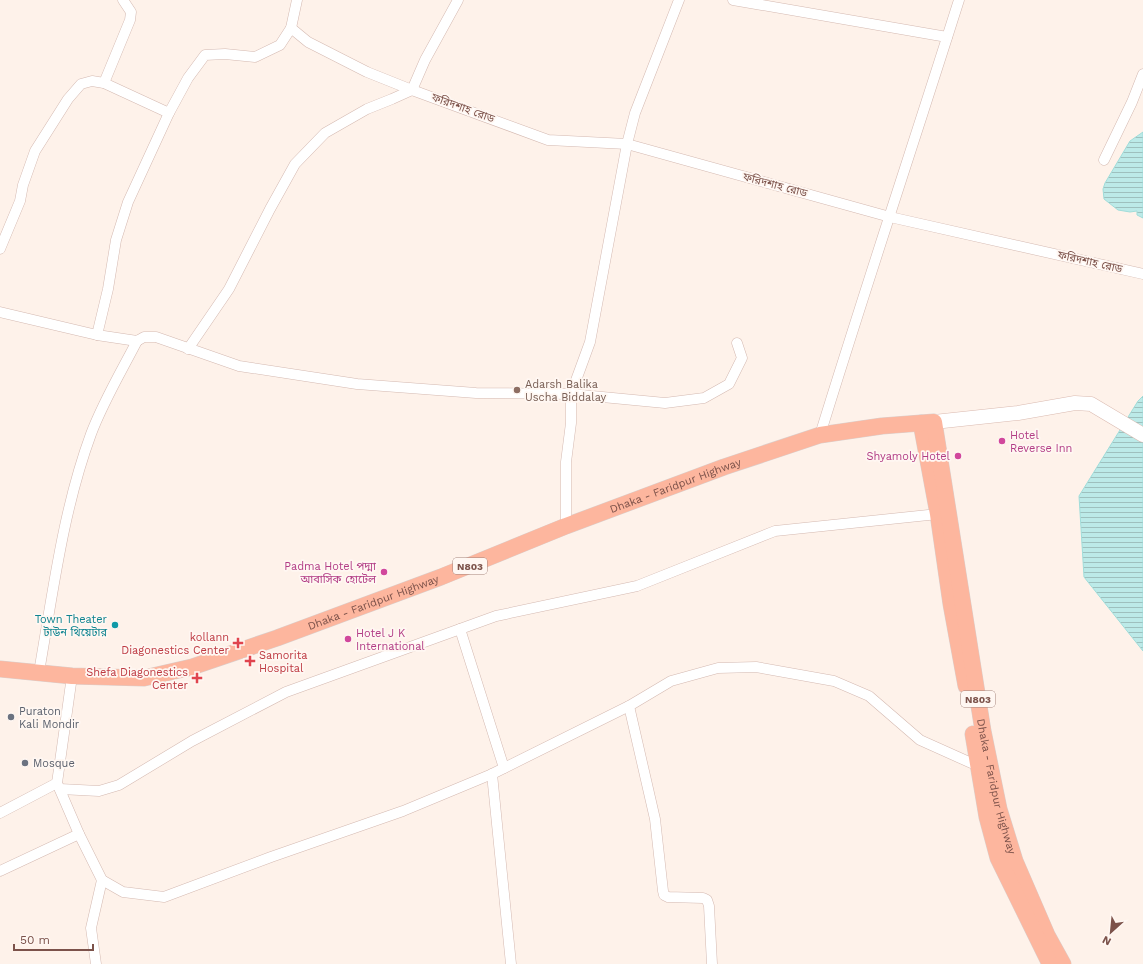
<svg xmlns="http://www.w3.org/2000/svg" width="1143" height="964" font-family="'Work Sans','Noto Sans Bengali',sans-serif">
<style>
.water{fill:url(#water-rules);stroke:#a1ddda}
.lines{fill:none;stroke-linecap:round;stroke-linejoin:round}
.minor-casing{stroke:#d4b9b1;stroke-width:11}
.secondary-casing{stroke:#dabab0;stroke-width:15}
.trunk-casing{stroke:#dacfcc;stroke-width:17}
.minor{stroke:#fff;stroke-width:10}
.secondary{stroke:#fff;stroke-width:14}
.trunk{stroke:#fdb69e;stroke-width:16}
.education-dot{fill:#8d6e63;stroke:#fff7f2;stroke-width:1.5}
.hotel-dot{fill:#d1479c;stroke:#fff7f2;stroke-width:1.5}
.culture-dot{fill:#0f9aa8;stroke:#fff7f2;stroke-width:1.5}
.health-dot{fill:#e0444e;stroke:#fff7f2;stroke-width:1.5}
.worship-dot{fill:#6b7280;stroke:#fff7f2;stroke-width:1.5}
.labels{text-anchor:middle;dominant-baseline:central;stroke-width:3.5;stroke-linejoin:round;paint-order:stroke}
.shield{fill:#fff7f2;stroke:#a3847c;stroke-width:1}
.shield-label{font-size:10px;font-weight:bold;fill:#7c524a}
.street-label{font-size:11px;fill:#7c524a;stroke:#fff7f2}
.education-label{font-size:11px;fill:#785e54;stroke:#fff7f2;text-anchor:start}
.hotel-label{font-size:11px;fill:#b23c85;stroke:#fff7f2;text-anchor:start}
.culture-label{font-size:11px;fill:#0d838f;stroke:#fff7f2;text-anchor:end}
.health-label{font-size:11px;fill:#be3a42;stroke:#fff7f2;text-anchor:end}
.worship-label{font-size:11px;fill:#5b616d;stroke:#fff7f2;text-anchor:start}
</style>
<defs>
<pattern id="water-rules" width="6" height="5" patternUnits="userSpaceOnUse"><rect width="6" height="5" fill="#bceae8"/><path d="M0 2.5h6" fill="none" stroke="#9ec0be"/></pattern>
</defs>
<rect width="100%" height="100%" fill="#fef2ea"/>
<g class="water">
<polygon points="1143,132 1143,218 1137,215 1137,211 1130,212 1118,210 1104,199 1103,189 1105,183 1130,141"/>
<polygon points="1143,396 1143,651 1084,577 1079,496 1138,401"/>
</g>
<g class="lines">
<g class="minor-casing">
<g id="minor">
<polyline points="733,0 947,37"/>
<polyline points="291,28 308,42 367,72 412,90 548,140 627,144 890,217 1143,274"/>
<polyline points="104,83 130,20 131,12 123,0"/>
<polyline points="1104,160 1132,102 1143,74"/>
<polyline points="0,249 20,201 23,185 35,151 68,99 81,84 92,81 104,83 169,113"/>
<polyline points="0,312 97,335 137,341 144,337 156,337 239,366 357,384 476,393 571,394 665,403 704,398 729,384 742,358 737,343"/>
<polyline points="97,335 108,289 116,240 128,202 169,113 188,78 205,55 225,54 255,57 280,45 291,28 297,0"/>
<polyline points="188,349 229,289 270,209 295,164 325,133 367,109 392,99 412,90 425,60 458,0"/>
<path d="M820 435C865 289 913 145 959 0"/>
<polyline points="566,526 566,462 571,423 571,394 590,342 627,144 635,113 679,0"/>
<polyline points="460,629 504,768"/>
<path d="M39 672C53 592 63 510 91 434 103 402 121 372 137 341"/>
<polyline points="72,676 57,783 79,834 102,880 123,892 164,897 271,857 403,811 492,774 629,706 671,681 718,668 756,667 834,681 869,696 920,740 978,766 982,766"/>
<polyline points="629,706 655,819 663,891 664,895 668,897 703,898 707,900 709,906 712,964"/>
<polyline points="492,774 511,964"/>
<polyline points="60,789 99,791 119,785 192,741 286,692 496,616 637,586 775,531 938,514"/>
<polyline points="0,813 57,783"/>
<polyline points="0,871 79,834"/>
<polyline points="96,964 91,928 102,880"/>
</g>
</g>
<g class="secondary-casing">
<polyline id="secondary" points="934,422 1018,413 1075,403 1091,404 1143,435"/>
</g>
<g class="trunk-casing">
<g id="trunk">
<polyline points="921,423 938,514 951,604 966,686"/>
<path id="s1" d="M0 669 72 676 144 678 192 667 277 638 441 577 566 526 724 467 820 435 882 426 934 422 983 731 999 809 1015 861 1047 935 1063 964"/>
<polyline points="973,734 987,817 998,858 1050,964"/>
</g>
</g>
<use href="#minor" class="minor"/>
<use href="#secondary" class="secondary"/>
<use href="#trunk" class="trunk"/>
</g>
<circle class="education-dot" cx="517" cy="390" r="4"/>
<g class="hotel-dot">
<circle cx="1002" cy="441" r="4"/>
<circle cx="958" cy="456" r="4"/>
<circle cx="384" cy="572" r="4"/>
<circle cx="348" cy="639" r="4"/>
</g>
<circle class="culture-dot" cx="115" cy="625" r="4"/>
<g class="health-dot">
<path d="M236 637h4v4h4v4h-4v4h-4v-4h-4v-4h4z"/>
<path d="M248 655h4v4h4v4h-4v4h-4v-4h-4v-4h4z"/>
<path d="M195 672h4v4h4v4h-4v4h-4v-4h-4v-4h4z"/>
</g>
<g class="worship-dot">
<circle cx="11" cy="717" r="4"/>
<circle cx="25" cy="763" r="4"/>
</g>
<g class="labels">
<g class="shield">
<rect x="453" y="558" width="34" height="16" rx="3"/>
<rect x="961" y="691" width="34" height="16" rx="3"/>
</g>
<g class="shield-label">
<text x="470" y="566">N803</text>
<text x="978" y="699">N803</text>
</g>
<g class="street-label">
<text transform="translate(463 108) rotate(20)">ফরিদশাহ রোড</text>
<text transform="translate(775 185) rotate(15)">ফরিদশাহ রোড</text>
<text transform="translate(1090 262) rotate(13)">ফরিদশাহ রোড</text>
<text stroke="none"><textPath href="#s1" startOffset="710">Dhaka - Faridpur Highway</textPath></text>
<text stroke="none"><textPath href="#s1" startOffset="386">Dhaka - Faridpur Highway</textPath></text>
<text stroke="none"><textPath href="#s1" startOffset="1348">Dhaka - Faridpur Highway</textPath></text>
</g>
<g class="education-label">
<text x="525" y="384">Adarsh Balika<tspan x="525" dy="13">Uscha Biddalay</tspan></text>
</g>
<g class="hotel-label">
<text x="1010" y="435">Hotel<tspan x="1010" dy="13">Reverse Inn</tspan></text>
<text x="950" y="456" text-anchor="end">Shyamoly Hotel</text>
<text x="376" y="566" text-anchor="end">Padma Hotel পদ্মা<tspan x="376" dy="13">আবাসিক হোটেল</tspan></text>
<text x="356" y="633">Hotel J K<tspan x="356" dy="13">International</tspan></text>
</g>
<g class="culture-label">
<text x="107" y="619">Town Theater<tspan x="107" dy="13">টাউন থিয়েটার</tspan></text>
</g>
<g class="health-label">
<text x="229" y="637">kollann<tspan x="229" dy="13">Diagonestics Center</tspan></text>
<text x="259" y="655" text-anchor="start">Samorita<tspan x="259" dy="13">Hospital</tspan></text>
<text x="188" y="672">Shefa Diagonestics<tspan x="188" dy="13">Center</tspan></text>
</g>
<g class="worship-label">
<text x="19" y="711">Puraton<tspan x="19" dy="13">Kali Mondir</tspan></text>
<text x="33" y="763">Mosque</text>
</g>
</g>
<g transform="translate(1111 932) rotate(207)" stroke="#fff7f2" stroke-width="3" paint-order="stroke">
<path d="M0-3L7 15L0 10L-7 15Z" fill="#7c524a"/>
<text y="-6" font-size="11" font-weight="bold" text-anchor="middle" fill="#7c524a">N</text>
</g>
<path d="M14 944v6h79v-6" fill="none" stroke="#7c524a" stroke-width="2"/>
<text x="20" y="944" font-size="12" fill="#7c524a" stroke="#fff7f2" stroke-width="3" paint-order="stroke">50 m</text>
</svg>
